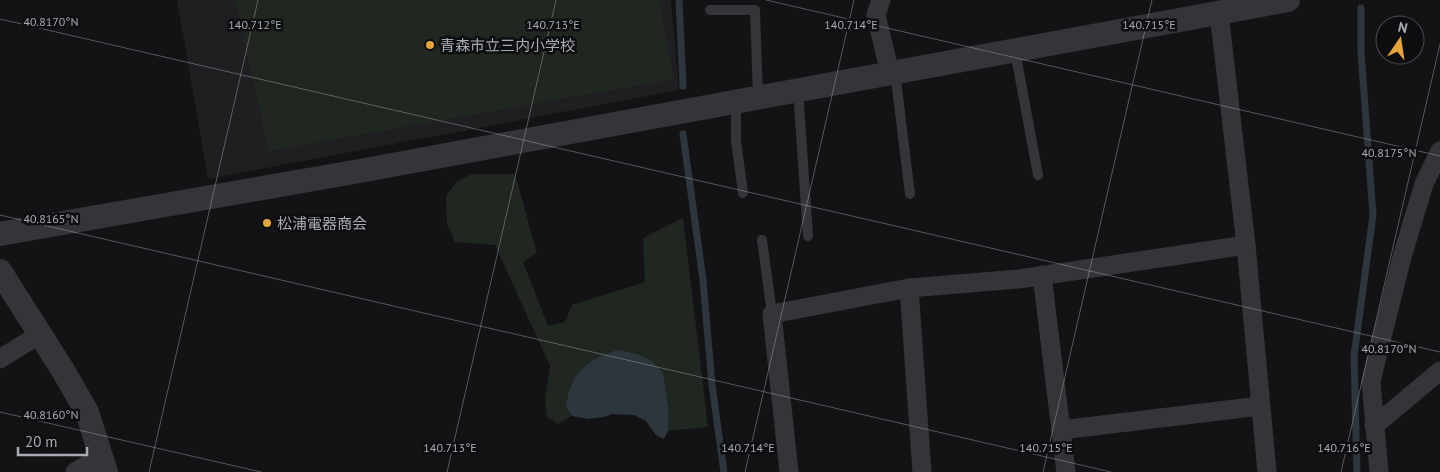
<svg xmlns="http://www.w3.org/2000/svg" width="1440" height="472" font-family="'PT Sans','Noto Sans JP',sans-serif">
<style>
.built{fill:#1f1f22}
.green{fill:#202720}
.water{fill:#2d363c}
.lines{fill:none;stroke-linecap:round;stroke-linejoin:round}
.stream{stroke:#2d363c;stroke-width:7}
.service{stroke:#353539;stroke-width:10}
.minor{stroke:#353539;stroke-width:19}
.tertiary{stroke:#353539;stroke-width:24}
.ticks{fill:none;stroke:#a6abb4;stroke-width:1;stroke-opacity:0.45}
.poi-dot{fill:#e4a63c;stroke:#0e0e10;stroke-width:2}
.labels{text-anchor:middle;dominant-baseline:central;stroke-width:5;stroke-linejoin:round;paint-order:stroke}
.poi-label{font-size:15px;fill:#a6abb4;stroke:#0e0e10;text-anchor:start}
.ticks-label{font-size:12px;text-anchor:middle;fill:#a6abb4;stroke:#0e0e10;stroke-width:5;stroke-linejoin:round;paint-order:stroke}
</style>
<rect width="100%" height="100%" fill="#131315"/>
<polygon class="built" points="177,0 671,0 679,90 208,179"/>
<g class="green">
<polygon points="235,0 659,0 674,79 269,151"/>
<polygon points="472,174 515,174 537,253 523,262 548,326 565,322 572,305 645,282 643,238 683,218 708,427 668,431 668,405 663,373 566,407 572,416 558,424 547,417 545,399 550,366 495,245 455,242 447,224 446,196 456,182"/>
</g>
<path class="water" d="M618 350 637 354 652 361 663 373 668 405V431L664 439 656 435 646 421 634 415 612 414 604 417 588 419 572 416 566 407C570 374 587 359 618 350Z"/>
<g class="lines">
<g class="stream">
<polyline points="679,0 683,86"/>
<polyline points="683,134 703,280 712,385 724,472"/>
<polyline points="1357,472 1354,356 1373,215 1361,52 1361,8"/>
</g>
<g class="service">
<polyline points="710,10 755,10 758,97"/>
<polyline points="1015,51 1038,175"/>
<polyline points="895,72 910,194"/>
<polyline points="798,90 808,236"/>
<polyline points="736,101 736,141 743,193"/>
<polyline points="762,240 772,314"/>
</g>
<g class="minor">
<polyline points="881,0 876,15 890,73"/>
<polyline points="1219,13 1246,245 1267,472"/>
<polyline points="1042,275 1066,472"/>
<polyline points="909,288 922,472"/>
<polyline points="0,359 40,334"/>
<polyline points="1374,426 1440,371"/>
<polyline points="1061,430 1260,406"/>
<polyline points="75,472 102,456"/>
<polyline points="789,472 772,314 909,288 1019,279 1246,245"/>
<polyline points="1379,472 1371,381 1402,257 1424,184 1440,151"/>
</g>
<g class="tertiary">
<polyline points="0,234 354,172 1288,0"/>
<polyline points="0,271 64,372 87,412 106,472"/>
</g>
</g>
<path class="ticks" d="M766 0 1440 156M0 19 1440 352M0 215 1111 472M0 412 261 472M149 472 258 0M447 472 556 0M745 472 854 0M1043 472 1152 0M1341 472 1440 44"/>
<g class="poi-dot">
<circle cx="430" cy="45" r="5"/>
<circle cx="267" cy="223" r="5"/>
</g>
<g class="labels">
<g class="poi-label">
<text x="440" y="45">青森市立三内小学校</text>
<text x="277" y="223">松浦電器商会</text>
</g>
</g>
<g class="ticks-label">
<text x="51" y="26">40.8170°N</text>
<text x="255" y="29">140.712°E</text>
<text x="553" y="29">140.713°E</text>
<text x="851" y="29">140.714°E</text>
<text x="1149" y="29">140.715°E</text>
<text x="1389" y="157">40.8175°N</text>
<text x="51" y="223">40.8165°N</text>
<text x="1389" y="353">40.8170°N</text>
<text x="51" y="419">40.8160°N</text>
<text x="450" y="452">140.713°E</text>
<text x="748" y="452">140.714°E</text>
<text x="1046" y="452">140.715°E</text>
<text x="1344" y="452">140.716°E</text>
</g>
<g transform="translate(1400 40) rotate(13)"><circle r="24" fill="#0e0e10" stroke="#4b4d52"/>
<path d="M0-4L9 19L0 12L-9 19Z" fill="#e4a63c"/>
<text y="-8" font-size="14" font-weight="bold" text-anchor="middle" fill="#a6abb4">N</text>
</g>
<path d="M18 447v8h69v-8" fill="none" stroke="#a6abb4" stroke-width="2.5"/>
<text x="25" y="447" font-size="15" fill="#a6abb4" stroke="#0e0e10" stroke-width="4" paint-order="stroke">20 m</text>
</svg>
